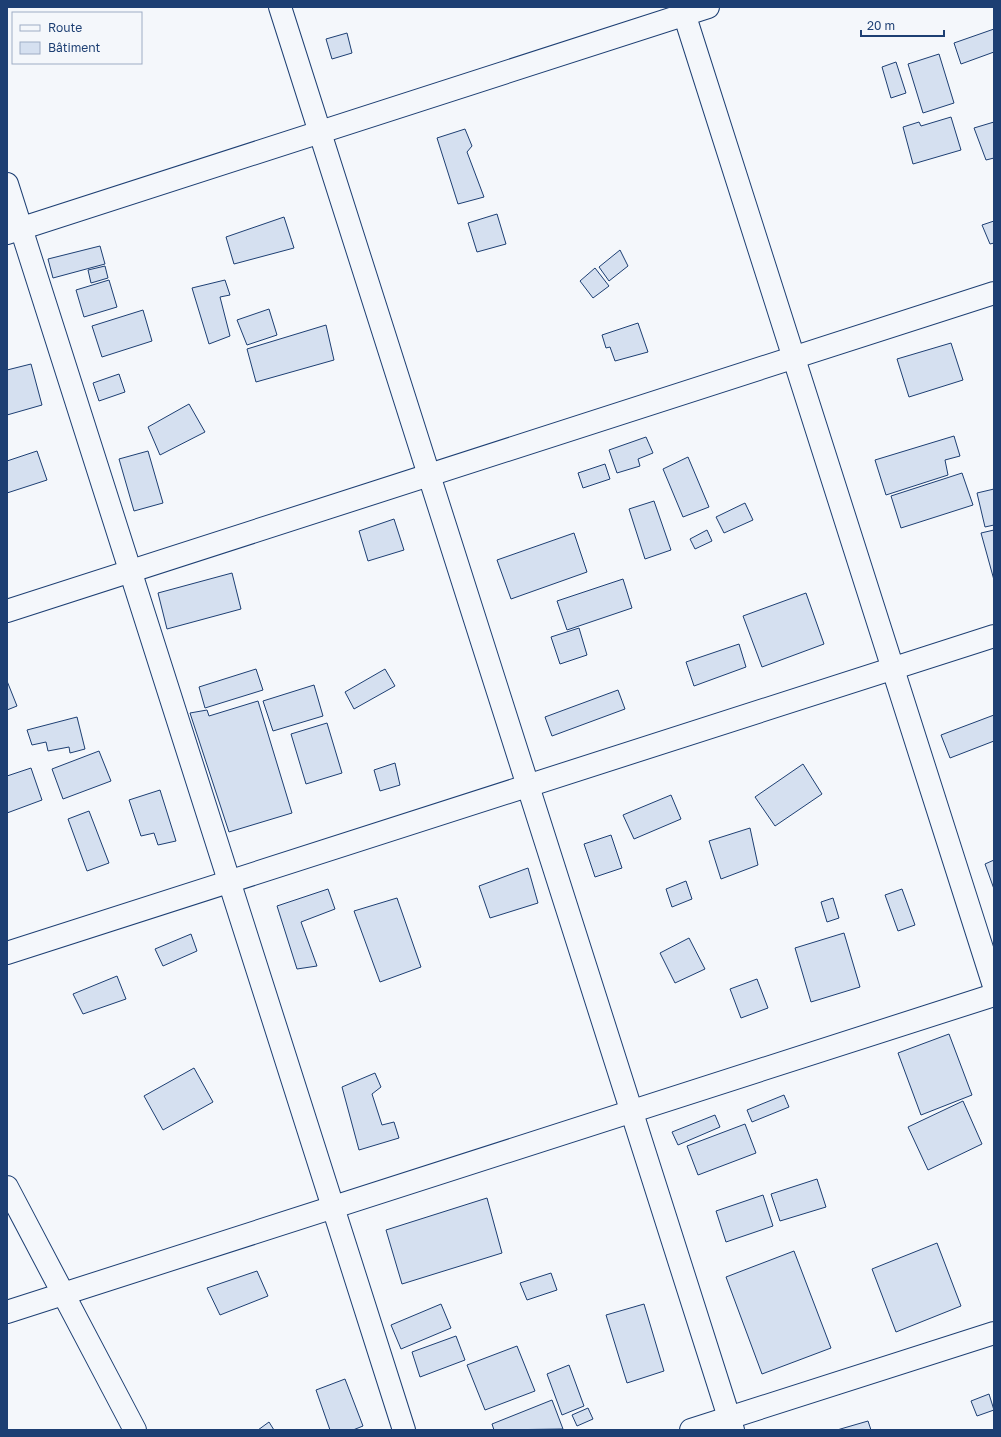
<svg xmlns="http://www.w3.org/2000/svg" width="1001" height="1437" font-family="'Golos Text',sans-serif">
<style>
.building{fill:#d5e0f0;stroke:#1d3f73}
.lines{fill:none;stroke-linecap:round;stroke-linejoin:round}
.street-casing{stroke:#1d3f73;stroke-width:24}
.primary-casing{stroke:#1d3f73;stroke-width:24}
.street{stroke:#f4f7fb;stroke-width:22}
.primary{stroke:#f4f7fb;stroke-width:22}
</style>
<rect width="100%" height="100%" fill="#f4f7fb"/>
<g class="building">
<polygon points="994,29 994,52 961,64 954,43"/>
<polygon points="347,33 352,53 332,59 326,39"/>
<polygon points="939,54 954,103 923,113 908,64"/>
<polygon points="896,62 906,93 891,98 882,67"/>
<polygon points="951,117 961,150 913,164 903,127 919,122 921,126"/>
<polygon points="994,122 994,158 986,160 974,128"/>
<polygon points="465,129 472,146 467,152 484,197 458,204 437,138"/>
<polygon points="497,214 506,244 477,252 468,223"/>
<polygon points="284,217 294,248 234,264 226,237"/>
<polygon points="994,221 994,243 990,244 982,225"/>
<polygon points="100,246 105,264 53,278 48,259"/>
<polygon points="620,250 628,266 609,281 599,267"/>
<polygon points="105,266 108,278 91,283 88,270"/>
<polygon points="595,268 609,286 593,298 580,281"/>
<polygon points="109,280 117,307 84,317 76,290"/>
<polygon points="225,280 230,295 220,297 230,336 209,344 192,288"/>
<polygon points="269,309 277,335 247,345 237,320"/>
<polygon points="143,310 152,341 102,357 92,326"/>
<polygon points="638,323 648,352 615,361 610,347 606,348 602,335"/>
<polygon points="326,325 334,360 256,382 247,349"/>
<polygon points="951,343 963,380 909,397 897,359"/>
<polygon points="31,364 42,405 7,415 7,370"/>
<polygon points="119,374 125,392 99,401 93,383"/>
<polygon points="189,404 205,432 160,455 148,427"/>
<polygon points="954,436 960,456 945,460 948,475 886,495 875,460"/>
<polygon points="646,437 653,453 638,459 640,466 617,473 609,450"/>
<polygon points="37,451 47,480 7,493 7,461"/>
<polygon points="148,451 163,503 134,511 119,459"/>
<polygon points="688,457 709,507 683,517 663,469"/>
<polygon points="605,464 610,479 583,488 578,473"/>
<polygon points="962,473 973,505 901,528 891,496"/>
<polygon points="994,489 994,525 985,527 977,493"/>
<polygon points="654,501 671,550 645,559 629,509"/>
<polygon points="745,503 753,520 724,533 716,517"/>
<polygon points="394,519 404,550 368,561 359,531"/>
<polygon points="707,530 712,541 695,549 690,539"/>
<polygon points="994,530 994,580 981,533"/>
<polygon points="574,533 587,572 511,599 497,560"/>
<polygon points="232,573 241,609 167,629 158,593"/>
<polygon points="623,579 632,608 567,630 557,601"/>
<polygon points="806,593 824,644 762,667 743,616"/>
<polygon points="579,628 587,655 560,664 551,637"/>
<polygon points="739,644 746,667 694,686 686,662"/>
<polygon points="256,669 263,690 205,708 199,687"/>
<polygon points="385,669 395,686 354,709 345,692"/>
<polygon points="7,681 17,706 7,710"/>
<polygon points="314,685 323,716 273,731 263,701"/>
<polygon points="618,690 625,709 552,736 545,717"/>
<polygon points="258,701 292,813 229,832 190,713 207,710 209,716"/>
<polygon points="994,715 994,741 950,758 941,735"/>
<polygon points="77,717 85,749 70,753 69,747 48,751 46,742 32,745 27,730"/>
<polygon points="327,723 342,773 306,784 291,734"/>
<polygon points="99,751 111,781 63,799 52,769"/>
<polygon points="395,763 400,785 380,791 374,770"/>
<polygon points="803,764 822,794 775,826 755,797"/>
<polygon points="31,768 42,800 7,813 7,776"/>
<polygon points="160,790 176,841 158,845 154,833 141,836 129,800"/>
<polygon points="671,795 681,819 634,839 623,815"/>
<polygon points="89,811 109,863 87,871 68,819"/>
<polygon points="750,828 758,865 721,879 709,841"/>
<polygon points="611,835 622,868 595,877 584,844"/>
<polygon points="994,860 994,889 985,864"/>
<polygon points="528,868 538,903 490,918 479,886"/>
<polygon points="686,881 692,899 672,907 666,889"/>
<polygon points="328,889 335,909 301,922 317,966 297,969 277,906"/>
<polygon points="902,889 915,925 898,931 885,895"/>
<polygon points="397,898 421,967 380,982 354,911"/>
<polygon points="833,898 839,918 827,922 821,902"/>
<polygon points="844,933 860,987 811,1002 795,948"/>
<polygon points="191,934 197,951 163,966 155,949"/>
<polygon points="689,938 705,969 675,983 660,953"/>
<polygon points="117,976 126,999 83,1014 73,994"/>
<polygon points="757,979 768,1008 741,1018 730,989"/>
<polygon points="949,1034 972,1095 921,1115 898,1053"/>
<polygon points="194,1068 213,1102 163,1130 144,1096"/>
<polygon points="375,1073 381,1087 372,1094 382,1125 394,1122 399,1138 359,1150 342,1087"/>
<polygon points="784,1095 789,1107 752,1122 747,1110"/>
<polygon points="963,1101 982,1144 928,1170 908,1127"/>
<polygon points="715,1115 720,1127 678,1145 672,1132"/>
<polygon points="745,1124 756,1153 698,1175 687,1146"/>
<polygon points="817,1179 826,1207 780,1221 771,1194"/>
<polygon points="763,1195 773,1226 726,1242 716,1211"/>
<polygon points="487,1198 502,1253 402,1284 386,1230"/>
<polygon points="937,1243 961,1306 896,1332 872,1269"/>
<polygon points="794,1251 831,1348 762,1374 726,1277"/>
<polygon points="257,1271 268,1296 220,1315 207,1288"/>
<polygon points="551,1273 557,1290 527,1300 520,1283"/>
<polygon points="441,1304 451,1328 401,1349 391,1325"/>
<polygon points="644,1304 664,1371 627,1383 606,1315"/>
<polygon points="456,1336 465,1360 420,1377 412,1352"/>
<polygon points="517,1346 535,1391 485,1410 467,1365"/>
<polygon points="569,1365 584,1406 562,1415 547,1374"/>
<polygon points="345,1379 363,1426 353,1430 330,1430 316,1390"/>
<polygon points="989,1394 994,1410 977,1416 971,1401"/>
<polygon points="552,1400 563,1429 494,1430 492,1424"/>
<polygon points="588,1408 593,1419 577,1426 572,1415"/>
<polygon points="868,1421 871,1430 837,1430"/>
<polygon points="269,1422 274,1430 258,1430"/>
</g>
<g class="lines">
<g class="street-casing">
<g id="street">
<polyline points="280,7 733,1430"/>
<polyline points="682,7 994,986"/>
<polyline points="7,184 404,1430"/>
<polyline points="7,233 708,7"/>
<polyline points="7,611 994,293"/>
<polyline points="7,953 994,636"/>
<polyline points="7,1312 994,995"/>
<polyline points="691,1430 994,1333"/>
</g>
</g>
<g class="primary-casing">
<polyline id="primary" points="7,1187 135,1430"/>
</g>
<use href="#street" class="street"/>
<use href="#primary" class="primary"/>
</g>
<rect width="1001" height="1437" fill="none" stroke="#1d3f73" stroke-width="16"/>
<rect x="12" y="12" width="130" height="52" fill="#f4f7fb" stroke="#9eadc5"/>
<rect x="20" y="25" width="20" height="6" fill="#f4f7fb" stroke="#9eadc5"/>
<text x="48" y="32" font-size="12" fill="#1d3f73">Route</text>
<rect x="20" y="42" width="20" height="12" fill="#d5e0f0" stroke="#9eadc5"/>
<text x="48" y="52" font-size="12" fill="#1d3f73">Bâtiment</text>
<path d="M861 30v6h83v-6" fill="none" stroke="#1d3f73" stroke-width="2"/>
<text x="867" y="30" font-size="12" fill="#1d3f73" stroke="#f4f7fb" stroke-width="3" paint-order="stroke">20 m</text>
</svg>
